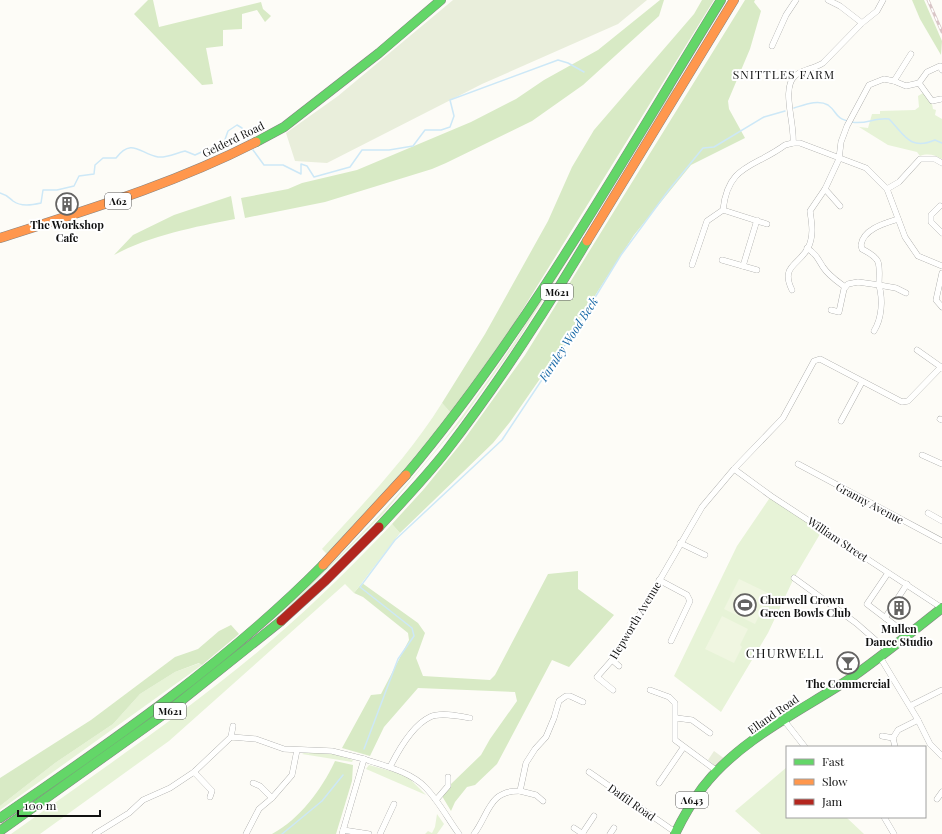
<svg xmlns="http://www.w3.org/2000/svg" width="942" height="834" font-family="'Playfair Display',serif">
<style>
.green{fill:#e7f3d7}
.forest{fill:#d8eac5}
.cemetery{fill:#e9eedb}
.pitch{fill:#f0f6e1}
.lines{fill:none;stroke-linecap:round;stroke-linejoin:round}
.stream{stroke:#cde8f7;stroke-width:1.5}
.street-casing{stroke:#979795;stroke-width:6}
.fast-casing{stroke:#858482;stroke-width:10}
.slow-casing{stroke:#858482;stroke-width:10}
.jam-casing{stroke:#858482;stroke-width:10}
.street{stroke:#fffffe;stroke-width:5.5}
.fast{stroke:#63d668;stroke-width:9}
.slow{stroke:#ff974d;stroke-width:9}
.jam{stroke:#b3261e;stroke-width:9}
.rail-casing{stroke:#d9c6c7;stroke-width:3}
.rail{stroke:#fff;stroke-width:1.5;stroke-dasharray:4.5;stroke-linecap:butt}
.labels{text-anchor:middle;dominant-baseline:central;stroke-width:4;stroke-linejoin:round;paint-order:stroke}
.shield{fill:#fff;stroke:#585858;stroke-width:1}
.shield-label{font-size:10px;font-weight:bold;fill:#111}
.street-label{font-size:11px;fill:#111;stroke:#fff}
.poi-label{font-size:11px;font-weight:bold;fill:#111;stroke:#fff}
.neighbourhood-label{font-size:12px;letter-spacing:1px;fill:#111;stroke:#fff}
.water-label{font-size:12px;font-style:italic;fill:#1768a6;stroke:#fff}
.quarter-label{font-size:13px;letter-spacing:1px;fill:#111;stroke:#fff}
</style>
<rect width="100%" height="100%" fill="#fdfcf7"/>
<g class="green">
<path d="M673 87 674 89 515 345 461 421 384 513 302 595 197 684 0 826V823L265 626C326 571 384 514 436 450 465 414 491 376 517 338Z"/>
<path d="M923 93 932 104 933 109 936 110 935 115 942 119V159C935 155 928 153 920 156L917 152 888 145 859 127 852 126 868 128 872 114H880V111L915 110 919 107 918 96Z"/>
<path d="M442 403 451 413 376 503 327 554 322 549C364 503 409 456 442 403Z"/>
<polygon points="771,496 823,529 794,578 768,633 721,712 674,676 737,546"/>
<path d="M392 524 400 533 354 593 345 584 169 741 40 834H11C99 771 190 710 273 639 315 603 354 564 392 524Z"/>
<polygon points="200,663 202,665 0,810 0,806 55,763 113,724 140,694 175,672"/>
<polygon points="313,751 335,754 353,760 352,762 302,754 306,752"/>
<polygon points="369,765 398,773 409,778 426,795 366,769"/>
<polygon points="787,767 787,817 846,817 864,834 761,834 735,811"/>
<polygon points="437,814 444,824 437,834 425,834 428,831 432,833 435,827"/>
</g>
<g class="forest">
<polygon points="148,0 153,0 159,27 261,2 263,9 271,16 265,22 257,10 242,14 242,29 223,30 223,46 206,48 213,84 202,85 134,14"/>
<polygon points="660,0 664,0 659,16 583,85 532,121 446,163 432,169 325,202 245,218 241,198 288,189 302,183 357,170 471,122 516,99 544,80 598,50"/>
<polygon points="702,0 714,0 510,330 451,413 442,403 485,334 548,221 572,167 594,130 694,14"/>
<polygon points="745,0 755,0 754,2 761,11 750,49 728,101 729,109 745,138 691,165 634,235 562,347 510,422 493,443 400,533 392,524 424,489 463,441 525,355"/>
<polygon points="912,0 924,0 942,41 941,55 920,19"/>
<path d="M231 196 235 219C195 227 151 235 114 255L133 235 174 215Z"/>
<polygon points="578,571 578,589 614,615 569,667 552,660 497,764 475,785 467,787 455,802 451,811 442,796 451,784 481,755 490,739 517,701 515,692 418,688 384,727 370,756 342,748 371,695 381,694 409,640 408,633 363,597 354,593 362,583 418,623 425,633 416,658 423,676 490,680 495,675 548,574"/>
<polygon points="231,625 239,634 202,665 199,663 175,672 140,694 113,724 55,763 0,806 0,778 91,720 175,657 198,649 219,631"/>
<path d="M335 761 353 765 352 781 336 834H272C300 819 322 789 335 761Z"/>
</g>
<g class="cemetery">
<polygon points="453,0 647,0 618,24 482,84 327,163 295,161 286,133 338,96"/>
<polygon points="714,751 725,759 716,767 708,760"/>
</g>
<g class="pitch">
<polygon points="739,579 770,594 755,624 724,609"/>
<polygon points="722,616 748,629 740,645 742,647 734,663 705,649"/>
</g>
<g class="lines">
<g class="stream">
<path d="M794 108C804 105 818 99 828 105 839 113 833 118 852 122 865 125 876 117 889 119 904 134 909 151 935 140L942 143"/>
<polyline points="253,150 264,165 283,165 301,174 301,164 307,166 314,177 350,167 362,150 389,150 413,146 425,130 441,130 450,127 454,116 450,100 558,60 568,63 584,72"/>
<path d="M0 193C7 195 8 197 13 201 21 207 32 205 41 203L43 190H57L74 186 79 176 94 174 95 165 103 158H116C132 137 140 154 158 157 167 158 176 153 185 151L195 155 217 145H223L228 131 237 125 242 128 248 139"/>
<polyline points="364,749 398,659 414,636 412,628 360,587 395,540 502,440 575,330 621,255 668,191 703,148 714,147 764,117 785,111"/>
<polyline points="282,834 322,801 343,775"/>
</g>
<g class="street-casing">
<g id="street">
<polyline points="828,0 840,6 862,23"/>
<polyline points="772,46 786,15 796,0"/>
<polyline points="894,81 906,86 919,83 927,72 940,66 942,70"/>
<polyline points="919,83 932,101 941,99"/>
<path d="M793 143C795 124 781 88 795 76 803 69 814 69 823 63L862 23 877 11 883 0"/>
<polyline points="825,189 840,206"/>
<polyline points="887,189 899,182 920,159 935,159 942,163"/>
<polyline points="940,206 931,215 931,222 942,233"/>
<polyline points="723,210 767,224"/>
<path d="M898 219C885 223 863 229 861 245L862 249C883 260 879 263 879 285L896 288 906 293"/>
<path d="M807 248C816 254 818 259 823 267 829 276 837 281 845 287"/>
<polyline points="722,260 757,270"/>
<path d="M692 265 707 221 723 210C728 164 754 168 785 145L793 143H800L866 168 887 189 905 237 918 256 942 266"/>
<polyline points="743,266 757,220"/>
<polyline points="942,273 936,300 942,307"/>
<path d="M792 290C780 266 799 265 808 248 814 236 812 224 810 211L825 189 839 159 841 142 847 126 869 85 884 79 894 81 911 54"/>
<path d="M831 310 839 312 844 289 848 284 858 282 879 285C883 300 882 318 874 331"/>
<polyline points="917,350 941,367"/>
<polyline points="940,419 942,420"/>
<polyline points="841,421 862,382"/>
<polyline points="922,455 942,464"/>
<polyline points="798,464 942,541"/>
<polyline points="734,469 771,496 942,608"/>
<polyline points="928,513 942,521"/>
<polyline points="680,543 705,555"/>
<polyline points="888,573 867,604 909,636"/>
<polyline points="794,578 856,623 888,651"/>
<polyline points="659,580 687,595 690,601 671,641"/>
<polyline points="885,618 907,584"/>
<polyline points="880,657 918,720"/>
<polyline points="612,660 619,666"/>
<polyline points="613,690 597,677 612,660 625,640 702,507 734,469 783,418 814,361 820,359 902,402 908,401 941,367 942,368"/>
<polyline points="650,690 669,697 675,703 675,740 717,771"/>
<polyline points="910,706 942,690"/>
<polyline points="676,718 692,720 710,733"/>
<polyline points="783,719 805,747"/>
<polyline points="882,736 893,738"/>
<polyline points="231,737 233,726"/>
<polyline points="895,747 893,738 898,730 918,720 930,744 942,756"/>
<path d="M390 767C398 751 413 725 430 717 440 712 459 716 470 718"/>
<polyline points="194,772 212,791 210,797"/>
<polyline points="589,772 675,832"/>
<polyline points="253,783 260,786 272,798"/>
<polyline points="659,783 683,748"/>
<polyline points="520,791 536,795 543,801"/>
<polyline points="937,799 942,792"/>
<polyline points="436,800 448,786 448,777"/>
<polyline points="884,817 894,834"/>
<polyline points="574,828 583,834"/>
<polyline points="343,830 369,834"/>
<polyline points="95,834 129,813 143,800 170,788 194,772 231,737 256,739 284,749 332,751 364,759"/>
<polyline points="246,834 259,809 272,798 292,775 297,750"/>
<path d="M342 834 364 759C384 766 409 771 425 787 438 800 448 819 459 834"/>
<polyline points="380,834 394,804"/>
<path d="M474 834C489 814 489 790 520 791L526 763 535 749 546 737 554 718 559 701 566 696H570L583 702"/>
<polyline points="582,834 594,816"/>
<polyline points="610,834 614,828"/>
</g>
</g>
<g class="fast-casing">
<g id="fast">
<polyline points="256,142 284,127 379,53 441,0"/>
<path d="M406 475C529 329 621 162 721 0"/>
<path d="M379 527C402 502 426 477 447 450 498 384 544 313 587 241"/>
<path d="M0 818C113 741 227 662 323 565"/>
<polyline points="0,831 167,712 281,621"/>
<path d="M675 834C683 817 692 802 703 787 740 739 801 711 851 678 882 656 912 632 942 608"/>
</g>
</g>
<g class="slow-casing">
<g id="slow">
<path d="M0 238C87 210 174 184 256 142"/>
<polyline points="587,241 734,0"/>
<polyline points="323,565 406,475"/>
</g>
</g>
<g class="jam-casing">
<polyline id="jam" points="281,621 325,581 379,527"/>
</g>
<use href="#street" class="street"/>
<use href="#fast" class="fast"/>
<use href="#slow" class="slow"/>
<use href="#jam" class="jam"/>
<g class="rail-casing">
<polyline id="rail" points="928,0 942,32"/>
</g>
<use href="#rail" class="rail"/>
</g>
<defs>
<g id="building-ring" transform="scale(1.15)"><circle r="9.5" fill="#fff" stroke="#646362" stroke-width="1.5"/><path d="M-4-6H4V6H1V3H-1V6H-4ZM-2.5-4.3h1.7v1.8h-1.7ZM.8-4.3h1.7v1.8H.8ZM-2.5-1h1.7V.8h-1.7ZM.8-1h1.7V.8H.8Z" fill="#646362"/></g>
<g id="stadium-ring" transform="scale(1.15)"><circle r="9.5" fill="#fff" stroke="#646362" stroke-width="1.5"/><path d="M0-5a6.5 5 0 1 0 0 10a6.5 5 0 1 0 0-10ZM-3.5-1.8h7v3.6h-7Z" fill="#646362"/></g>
<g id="bar-ring" transform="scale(1.15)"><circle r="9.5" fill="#fff" stroke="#646362" stroke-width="1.5"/><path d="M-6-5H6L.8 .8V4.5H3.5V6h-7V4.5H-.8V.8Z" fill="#646362"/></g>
</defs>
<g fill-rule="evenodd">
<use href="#building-ring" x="67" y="204"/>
<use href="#stadium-ring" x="745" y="605"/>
<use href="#building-ring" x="899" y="608"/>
<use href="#bar-ring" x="848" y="663"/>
</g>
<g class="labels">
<g class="shield">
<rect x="105" y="193" width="26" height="16" rx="3"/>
<rect x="541" y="284" width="32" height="16" rx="3"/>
<rect x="154" y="703" width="32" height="16" rx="3"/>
<rect x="676" y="792" width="32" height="16" rx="3"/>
</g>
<g class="shield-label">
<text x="118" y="201">A62</text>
<text x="557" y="292">M621</text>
<text x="170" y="711">M621</text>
<text x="692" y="800">A643</text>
</g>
<g class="street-label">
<text transform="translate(233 139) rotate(-26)">Gelderd Road</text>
<text transform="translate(870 503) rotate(28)">Granny Avenue</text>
<text transform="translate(838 539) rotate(34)">William Street</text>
<text transform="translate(635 620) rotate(-59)">Hepworth Avenue</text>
<text transform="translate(773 714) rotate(-35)">Elland Road</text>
<text transform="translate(632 802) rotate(35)">Daffil Road</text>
</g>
<g class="poi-label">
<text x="67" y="224">The Workshop<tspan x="67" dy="13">Cafe</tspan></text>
<text x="760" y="599" text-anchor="start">Churwell Crown<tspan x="760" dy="13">Green Bowls Club</tspan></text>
<text x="899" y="628">Mullen<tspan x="899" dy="13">Dance Studio</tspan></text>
<text x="848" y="683">The Commercial</text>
</g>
<g class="neighbourhood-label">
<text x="784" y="74">SNITTLES FARM</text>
</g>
<g class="water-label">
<text transform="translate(568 339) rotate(-57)">Farnley Wood Beck</text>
</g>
<g class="quarter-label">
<text x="785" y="652">CHURWELL</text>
</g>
</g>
<rect x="786" y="746" width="140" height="72" fill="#ffffff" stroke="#a0a0a0"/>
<rect x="794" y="759" width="20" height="6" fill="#63d668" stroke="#a0a0a0"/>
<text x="822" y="766" font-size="12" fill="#111111">Fast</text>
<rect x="794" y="779" width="20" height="6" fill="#ff974d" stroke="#a0a0a0"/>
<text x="822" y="786" font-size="12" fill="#111111">Slow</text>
<rect x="794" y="799" width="20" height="6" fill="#b3261e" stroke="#a0a0a0"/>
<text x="822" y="806" font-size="12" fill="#111111">Jam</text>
<path d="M18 810v6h82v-6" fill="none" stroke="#111111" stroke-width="2"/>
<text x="24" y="810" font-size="12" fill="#111111" stroke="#ffffff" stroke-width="3" paint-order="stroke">100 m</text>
</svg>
